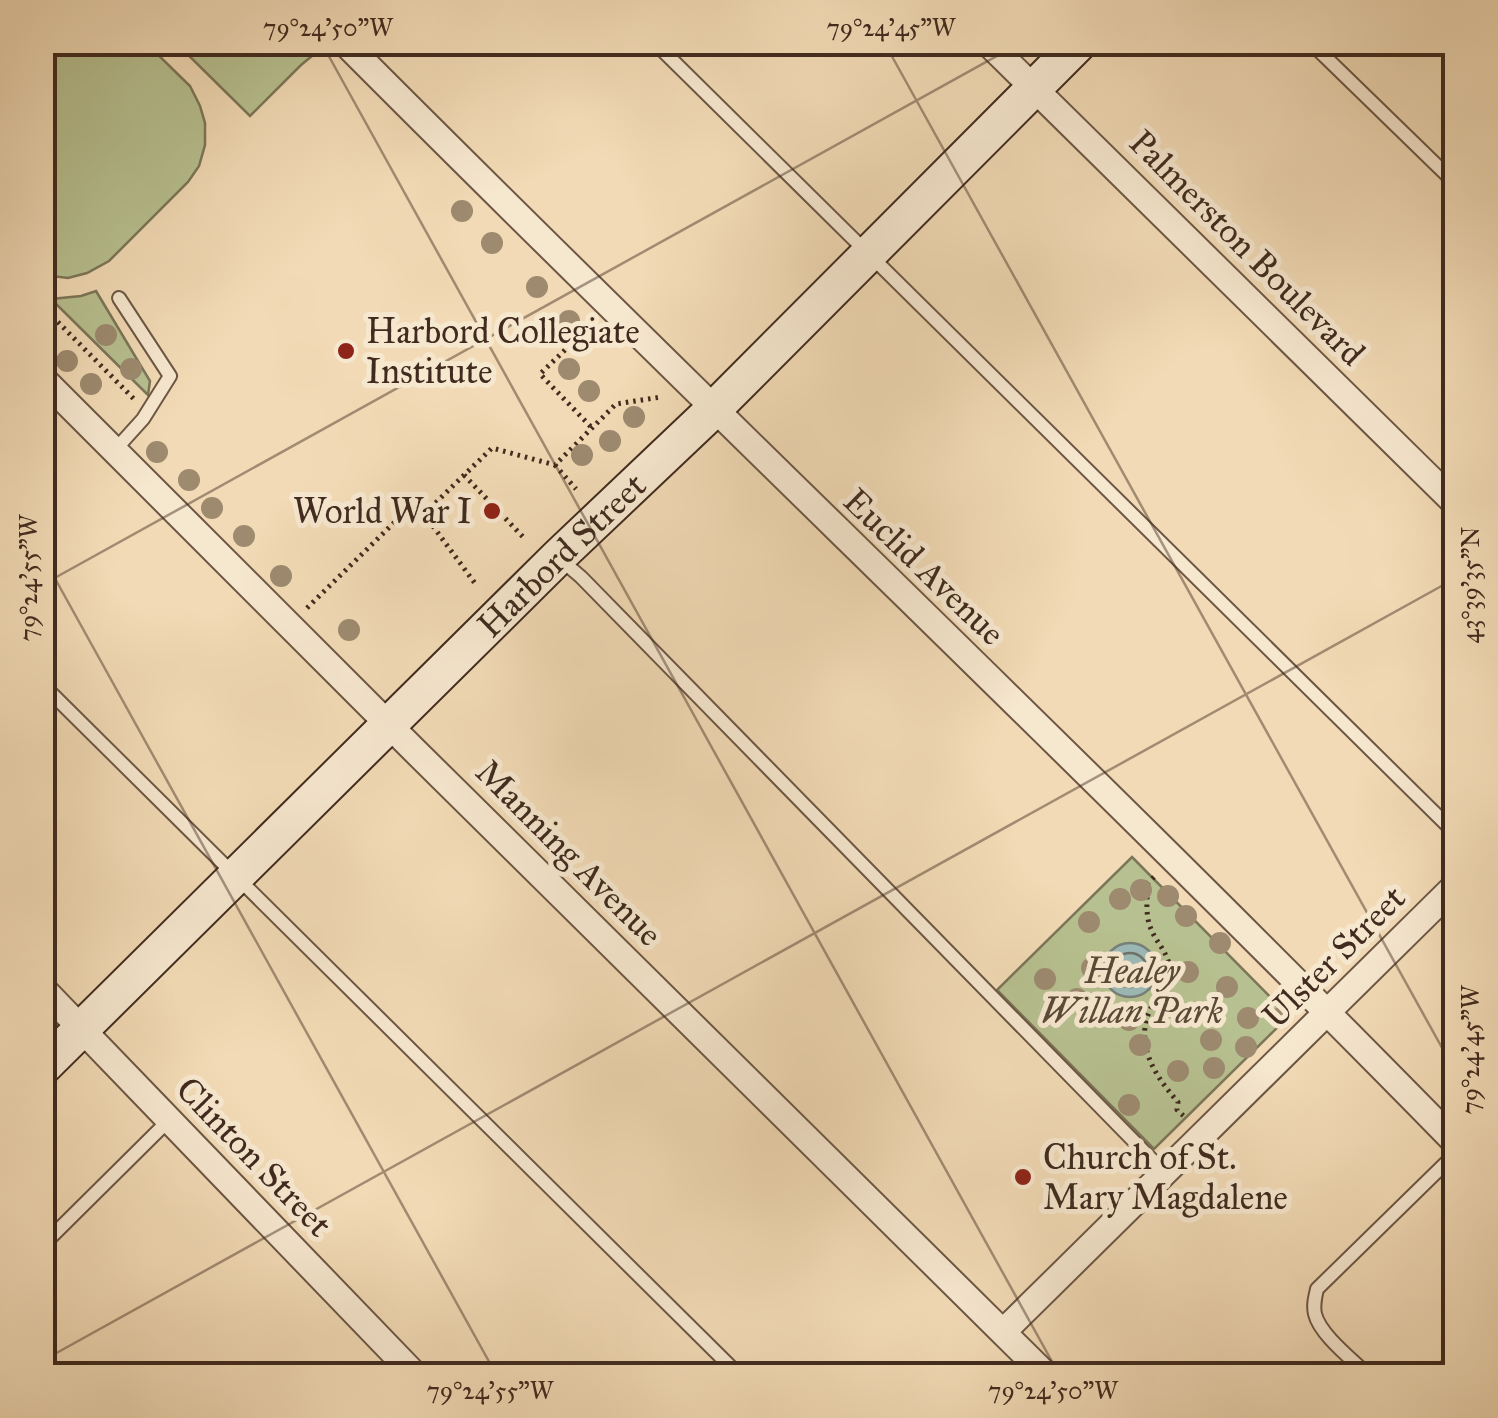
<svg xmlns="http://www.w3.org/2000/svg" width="1498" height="1418" font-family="'IM FELL Great Primer',serif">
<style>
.green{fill:#b7c090;stroke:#7c7658;stroke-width:2.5}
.water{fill:#9cb9b6;stroke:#78807a;stroke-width:2.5}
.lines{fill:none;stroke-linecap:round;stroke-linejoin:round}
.shore{stroke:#6e726a;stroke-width:2.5}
.lane-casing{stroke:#6d5744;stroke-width:16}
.street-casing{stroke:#6d5744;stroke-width:29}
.secondary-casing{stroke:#412b1f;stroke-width:39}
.path{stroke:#412b1f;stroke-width:5;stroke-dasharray:2.5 5;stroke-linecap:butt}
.lane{stroke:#f6e7cf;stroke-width:12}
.street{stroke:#f6e7cf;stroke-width:25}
.secondary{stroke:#f6e7cf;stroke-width:35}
.tree{fill:#9d8a6f}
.ticks{fill:none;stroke:#412b1f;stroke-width:2.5;stroke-opacity:0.45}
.poi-dot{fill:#8f2418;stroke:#f6e7cf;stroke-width:4}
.labels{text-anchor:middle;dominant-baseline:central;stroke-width:10;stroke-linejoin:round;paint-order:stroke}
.street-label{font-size:35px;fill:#412b1f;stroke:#f6e7cf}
.poi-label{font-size:35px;fill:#412b1f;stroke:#f6e7cf;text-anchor:start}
.park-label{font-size:35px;font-style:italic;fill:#594936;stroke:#f6e7cf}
.neatline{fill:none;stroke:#412b1f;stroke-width:4}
.ticks-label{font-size:25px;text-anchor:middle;fill:#412b1f}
</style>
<rect width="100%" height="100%" fill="#f1dab5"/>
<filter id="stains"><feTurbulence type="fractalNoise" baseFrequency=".002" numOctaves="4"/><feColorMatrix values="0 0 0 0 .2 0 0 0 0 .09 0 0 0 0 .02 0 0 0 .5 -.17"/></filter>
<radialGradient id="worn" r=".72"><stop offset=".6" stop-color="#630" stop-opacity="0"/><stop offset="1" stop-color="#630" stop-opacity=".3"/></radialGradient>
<g class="green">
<polygon points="42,43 146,43 190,86 200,106 205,123 205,145 199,166 188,182 109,261 87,273 68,278 43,275"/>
<polygon points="176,43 308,43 317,52 301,65 250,116"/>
<polygon points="96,291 150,381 148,395 51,299 81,296"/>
<polygon points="1132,857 1289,1016 1154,1149 997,990"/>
</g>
<circle class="water" cx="1130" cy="970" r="27"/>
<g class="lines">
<circle class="shore" cx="1130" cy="970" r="17"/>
<g class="lane-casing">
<g id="lane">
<polyline points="654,42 1456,834"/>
<polyline points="1310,42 1456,184"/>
<polyline points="115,450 143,419 170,376 119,298"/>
<polyline points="560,559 581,577 1165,1173"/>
<polyline points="42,684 740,1376"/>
<polyline points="42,1246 169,1120"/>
<path d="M1369 1376C1353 1360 1320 1335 1315 1314 1313 1305 1315 1298 1317 1289L1456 1153"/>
</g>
</g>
<g class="street-casing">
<g id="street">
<path d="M344 42C712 412 1091 770 1456 1143"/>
<polyline points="987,42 1456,504"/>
<polyline points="42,378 413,749 1047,1376"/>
<polyline points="42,988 416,1376"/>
<polyline points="1004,1331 1456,885"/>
</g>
</g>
<g class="secondary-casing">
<g id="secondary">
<path id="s1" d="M42 1068 558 557 713 410 1080 42"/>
</g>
</g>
<g class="path">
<polyline points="42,306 135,400"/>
<polyline points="592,324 540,374 592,428"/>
<polyline points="555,465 576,489"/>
<polyline points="464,475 525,539"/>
<polyline points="424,514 477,586"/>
<polyline points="307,608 405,512 424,514 492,448 555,465 616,404 661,397"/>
<path d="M1154 877 1148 883C1147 897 1145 916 1151 929 1157 944 1169 953 1170 971 1170 987 1160 991 1153 1004 1132 1041 1154 1075 1178 1102L1177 1110 1186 1118"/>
</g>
<use href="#lane" class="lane"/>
<use href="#street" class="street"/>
<use href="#secondary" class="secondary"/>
</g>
<g class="tree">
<circle cx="462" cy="211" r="11"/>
<circle cx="492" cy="243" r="11"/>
<circle cx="537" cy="287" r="11"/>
<circle cx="569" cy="321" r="11"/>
<circle cx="106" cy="335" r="11"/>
<circle cx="67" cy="361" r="11"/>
<circle cx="131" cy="369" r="11"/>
<circle cx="569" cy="369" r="11"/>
<circle cx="91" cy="384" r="11"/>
<circle cx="589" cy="391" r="11"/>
<circle cx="634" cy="417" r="11"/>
<circle cx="610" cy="441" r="11"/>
<circle cx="157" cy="452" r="11"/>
<circle cx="582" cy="455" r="11"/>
<circle cx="189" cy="480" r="11"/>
<circle cx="212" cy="508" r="11"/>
<circle cx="244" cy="536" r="11"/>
<circle cx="281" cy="576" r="11"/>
<circle cx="349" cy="630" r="11"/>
<circle cx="1141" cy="890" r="11"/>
<circle cx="1168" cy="896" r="11"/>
<circle cx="1120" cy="899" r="11"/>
<circle cx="1186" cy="916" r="11"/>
<circle cx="1089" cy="922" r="11"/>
<circle cx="1220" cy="943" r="11"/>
<circle cx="1092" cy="968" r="11"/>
<circle cx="1188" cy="972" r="11"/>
<circle cx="1045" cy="979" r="11"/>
<circle cx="1227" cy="987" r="11"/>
<circle cx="1077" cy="999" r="11"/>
<circle cx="1248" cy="1018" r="11"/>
<circle cx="1281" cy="1018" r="11"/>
<circle cx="1129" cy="1020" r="11"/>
<circle cx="1211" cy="1040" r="11"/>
<circle cx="1140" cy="1045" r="11"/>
<circle cx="1246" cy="1047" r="11"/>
<circle cx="1214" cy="1068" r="11"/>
<circle cx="1178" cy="1071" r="11"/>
<circle cx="1129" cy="1105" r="11"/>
</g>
<path class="ticks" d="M321 42 1060 1376M884 42 1456 1073M1447 42 1456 57M42 555 497 1376M42 585 1022 42M42 1361 1456 578M1415 1376 1456 1353"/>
<g class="poi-dot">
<circle cx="346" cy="351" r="10"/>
<circle cx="492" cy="511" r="10"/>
<circle cx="1023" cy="1177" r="10"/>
</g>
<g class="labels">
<g class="street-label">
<text transform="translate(1247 248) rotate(45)">Palmerston Boulevard</text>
<text stroke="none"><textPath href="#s1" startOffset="730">Harbord Street</textPath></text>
<text transform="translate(924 567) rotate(44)">Euclid Avenue</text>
<text transform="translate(569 853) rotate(45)">Manning Avenue</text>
<text transform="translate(1334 957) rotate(-45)">Ulster Street</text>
<text transform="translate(254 1157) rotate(46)">Clinton Street</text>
</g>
<g class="poi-label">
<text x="366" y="331">Harbord Collegiate<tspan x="366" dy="40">Institute</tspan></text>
<text x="472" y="511" text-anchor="end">World War I</text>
<text x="1043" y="1157">Church of St.<tspan x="1043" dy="40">Mary Magdalene</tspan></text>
</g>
<g class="park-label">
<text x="1132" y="971">Healey<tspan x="1132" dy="40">Willan Park</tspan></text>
</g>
</g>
<rect width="1498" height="1418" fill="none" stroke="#f1dab5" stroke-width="110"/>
<rect x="55" y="55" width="1388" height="1308" class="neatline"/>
<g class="ticks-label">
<text x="328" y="36">79°24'50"W</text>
<text x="891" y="36">79°24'45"W</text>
<text transform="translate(28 578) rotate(-90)" y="9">79°24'55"W</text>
<text transform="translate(1470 585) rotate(-90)" y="9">43°39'35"N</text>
<text transform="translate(1470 1050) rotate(-90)" y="9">79°24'45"W</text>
<text x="490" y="1399">79°24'55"W</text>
<text x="1053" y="1399">79°24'50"W</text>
</g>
<rect width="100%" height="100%" filter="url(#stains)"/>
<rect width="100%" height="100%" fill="url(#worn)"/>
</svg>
